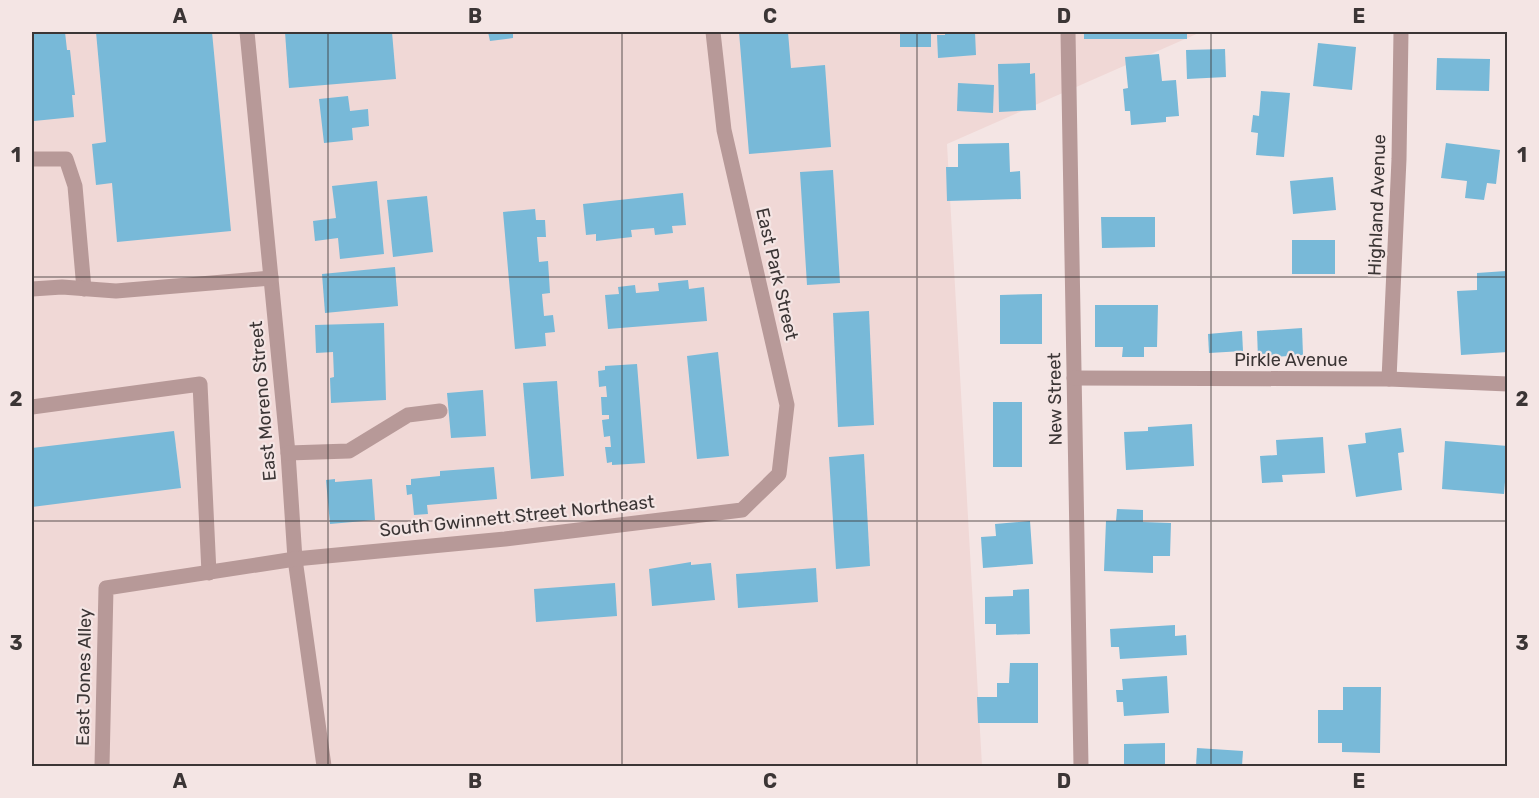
<svg xmlns="http://www.w3.org/2000/svg" width="1539" height="798" font-family="Rubik,sans-serif">
<style>
.built{fill:#f0d8d6}
.building{fill:#78b9d8}
.lines{fill:none;stroke-linecap:round;stroke-linejoin:round}
.minor{stroke:#b79998;stroke-width:15}
.grid{fill:none;stroke:#3b3535;stroke-width:1.5;stroke-opacity:0.55}
.labels{text-anchor:middle;dominant-baseline:central;stroke-width:4.5;stroke-linejoin:round;paint-order:stroke}
.street-label{font-size:18px;fill:#3b3535;stroke:#f4e5e4}
.neatline{fill:none;stroke:#3b3535;stroke-width:2}
.grid-label{font-size:20px;text-anchor:middle;font-weight:bold;fill:#3b3535}
</style>
<rect width="100%" height="100%" fill="#f4e5e4"/>
<polygon class="built" points="32,32 1201,32 947,144 982,766 32,766"/>
<g class="building">
<polygon points="32,32 65,32 67,50 70,50 75,95 72,95 74,117 34,121 32,103"/>
<polygon points="96,32 212,32 231,231 117,242 112,183 96,185 92,144 106,142"/>
<polygon points="285,32 392,32 396,79 289,88"/>
<polygon points="488,32 513,32 513,38 490,41"/>
<polygon points="739,32 788,32 791,68 825,65 831,147 749,154"/>
<rect x="900" y="32" width="31" height="15"/>
<polygon points="945,32 975,32 976,55 938,58 937,35 945,35"/>
<rect x="1084" y="32" width="103" height="7"/>
<polygon points="1318,43 1356,47 1352,90 1313,86"/>
<polygon points="1225,49 1226,77 1187,79 1186,50"/>
<polygon points="1159,54 1162,81 1176,80 1179,116 1166,117 1166,122 1131,125 1130,111 1125,111 1123,89 1128,88 1125,57"/>
<polygon points="1437,58 1490,59 1489,91 1436,90"/>
<polygon points="1030,63 1030,74 1035,73 1036,110 999,112 998,64"/>
<polygon points="958,83 994,85 993,113 957,111"/>
<polygon points="1261,91 1290,93 1284,157 1256,155 1258,133 1251,132 1253,115 1259,116"/>
<polygon points="348,96 350,111 368,109 369,126 352,128 353,140 324,143 319,99"/>
<polygon points="1009,143 1010,172 1020,171 1021,199 947,201 946,167 958,167 958,144"/>
<polygon points="1446,143 1500,150 1496,184 1487,183 1484,200 1465,198 1467,181 1441,178"/>
<polygon points="833,170 840,283 807,285 800,172"/>
<polygon points="1333,177 1336,210 1293,214 1290,181"/>
<polygon points="377,181 384,254 340,259 338,238 315,241 313,221 336,218 332,186"/>
<polygon points="683,193 686,225 672,226 673,233 655,235 654,228 631,230 632,237 596,241 596,234 586,235 583,204"/>
<polygon points="427,196 433,252 393,257 387,200"/>
<polygon points="535,209 536,220 545,220 546,237 537,237 539,262 548,261 550,293 542,294 544,316 553,315 555,332 545,333 546,346 515,349 503,212"/>
<polygon points="1101,217 1155,217 1155,247 1102,248"/>
<rect x="1292" y="240" width="43" height="34"/>
<polygon points="395,267 398,306 325,313 322,274"/>
<polygon points="1506,271 1508,352 1461,355 1457,291 1477,290 1477,273"/>
<polygon points="688,280 689,289 704,287 707,321 608,329 605,295 619,294 618,287 635,285 636,293 659,291 658,283"/>
<polygon points="1042,294 1042,344 1000,344 1000,295"/>
<polygon points="1095,305 1158,305 1157,347 1144,347 1144,357 1122,357 1123,347 1095,347"/>
<polygon points="869,311 874,425 838,427 833,313"/>
<polygon points="384,323 386,400 331,403 330,378 334,377 333,352 316,353 315,325"/>
<polygon points="1302,328 1303,355 1258,358 1257,331"/>
<polygon points="1242,331 1243,351 1209,353 1208,334"/>
<polygon points="718,352 729,456 697,459 687,356"/>
<polygon points="637,364 645,463 612,465 612,462 607,463 605,447 611,447 610,436 604,437 602,420 609,419 609,415 602,415 601,397 607,397 606,386 599,387 598,371 605,370 605,366"/>
<polygon points="557,381 564,476 531,479 523,383"/>
<polygon points="483,390 486,436 451,438 447,393"/>
<rect x="993" y="402" width="29" height="65"/>
<polygon points="1192,424 1194,466 1126,470 1124,432 1148,431 1148,427"/>
<polygon points="1401,428 1404,452 1398,453 1402,490 1356,497 1348,445 1366,443 1365,433"/>
<polygon points="174,431 181,488 32,507 32,448"/>
<polygon points="1323,437 1325,473 1282,475 1283,482 1262,483 1260,456 1277,455 1276,440"/>
<polygon points="1445,441 1508,446 1504,494 1442,489"/>
<polygon points="864,454 870,566 836,569 829,457"/>
<polygon points="494,467 497,499 427,505 428,514 414,515 412,494 407,495 406,485 411,485 411,479 440,476 440,471"/>
<polygon points="335,479 335,482 372,479 375,520 330,524 326,480"/>
<polygon points="1117,509 1143,510 1143,522 1171,523 1170,556 1153,556 1153,573 1104,571 1106,521 1116,521"/>
<polygon points="1030,521 1033,564 983,568 981,537 996,536 995,524"/>
<polygon points="691,562 691,565 711,563 715,600 652,606 649,569"/>
<polygon points="816,568 818,602 738,608 736,574"/>
<polygon points="615,583 617,616 536,622 534,589"/>
<polygon points="1029,589 1030,634 996,635 996,624 985,624 985,597 1013,596 1013,590"/>
<polygon points="1175,625 1175,636 1186,635 1187,655 1120,659 1119,647 1111,647 1110,629"/>
<polygon points="1010,663 1038,663 1038,723 978,723 977,697 997,697 997,683 1009,683"/>
<polygon points="1167,676 1169,713 1124,716 1123,702 1117,702 1116,690 1123,690 1122,679"/>
<polygon points="1343,687 1381,687 1380,753 1342,752 1342,743 1318,743 1318,710 1343,710"/>
<polygon points="1165,743 1165,766 1124,766 1124,744"/>
<polygon points="1197,748 1243,751 1242,766 1196,766"/>
</g>
<g class="lines">
<g class="minor">
<polyline points="247,32 288,453 295,559 324,766"/>
<polyline points="1068,32 1081,766"/>
<polyline points="32,159 66,159 75,186 84,289"/>
<polyline points="32,289 62,287 116,291 271,278"/>
<polyline points="1074,378 1389,379 1508,384"/>
<polyline points="1389,379 1399,159 1401,32"/>
<polyline points="32,407 200,384 209,573"/>
<polyline points="288,453 349,451 408,415 440,411"/>
<polyline points="102,766 106,588 295,559 505,539 742,510 779,474 787,405 724,130 713,32"/>
</g>
</g>
<path class="grid" d="M328 32V766M622 32V766M917 32V766M1211 32V766M32 277H1508M32 521H1508"/>
<g class="labels">
<g class="street-label">
<text transform="translate(1377 205) rotate(-88)">Highland Avenue</text>
<text transform="translate(777 274) rotate(77)">East Park Street</text>
<text x="1291" y="360">Pirkle Avenue</text>
<text transform="translate(1055 399) rotate(-91)">New Street</text>
<text transform="translate(263 401) rotate(-95)">East Moreno Street</text>
<text transform="translate(517 516) rotate(-6)">South Gwinnett Street Northeast</text>
<text transform="translate(84 677) rotate(-89)">East Jones Alley</text>
</g>
</g>
<rect width="1539" height="798" fill="none" stroke="#f4e5e4" stroke-width="66"/>
<rect x="33" y="33" width="1473" height="732" class="neatline"/>
<g class="grid-label">
<text x="180" y="23">A</text>
<text x="475" y="23">B</text>
<text x="770" y="23">C</text>
<text x="1064" y="23">D</text>
<text x="1359" y="23">E</text>
<text x="16" y="162">1</text>
<text x="1522" y="162">1</text>
<text x="16" y="406">2</text>
<text x="1522" y="406">2</text>
<text x="16" y="650">3</text>
<text x="1522" y="650">3</text>
<text x="180" y="788">A</text>
<text x="475" y="788">B</text>
<text x="770" y="788">C</text>
<text x="1064" y="788">D</text>
<text x="1359" y="788">E</text>
</g>
</svg>
